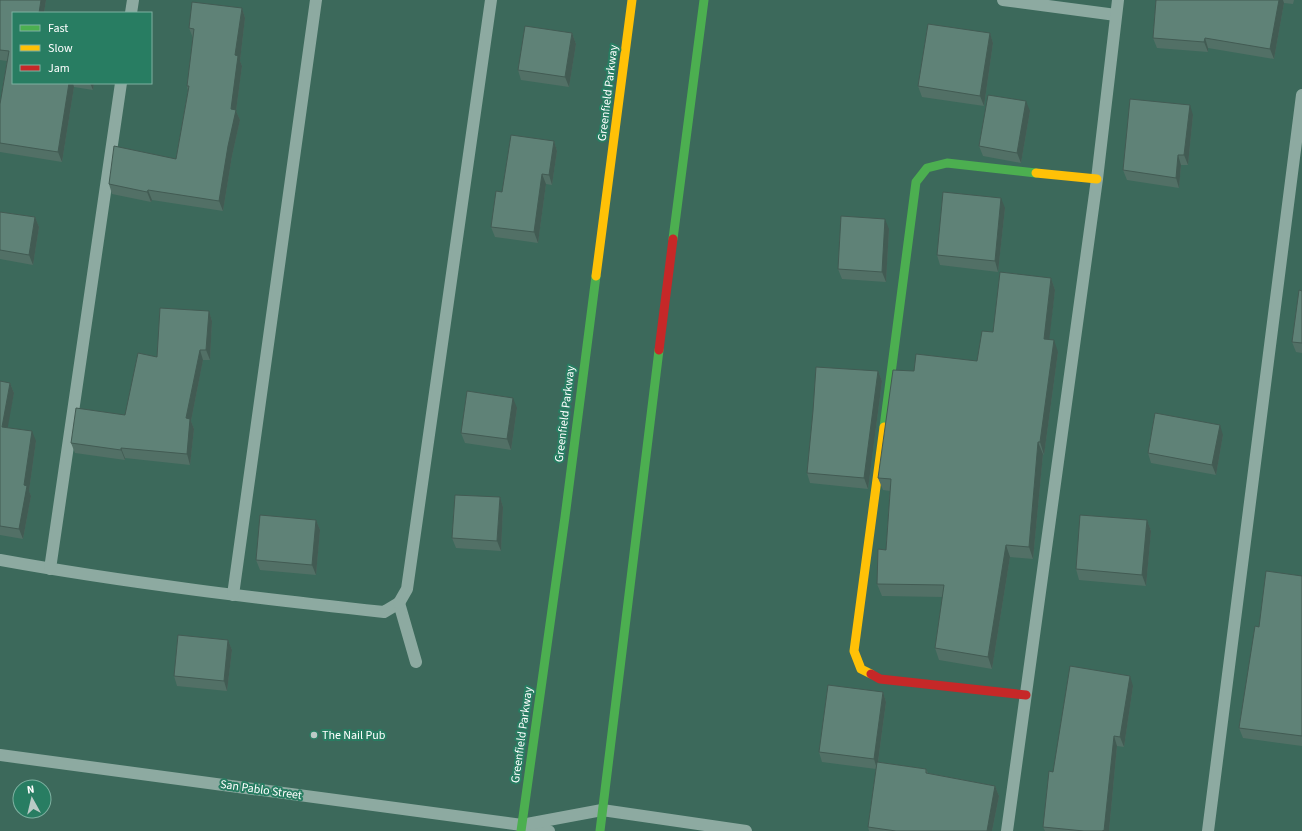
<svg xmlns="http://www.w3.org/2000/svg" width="1302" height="831" font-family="'Source Sans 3',sans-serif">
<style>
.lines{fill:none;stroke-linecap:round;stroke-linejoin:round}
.street{stroke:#8daaa1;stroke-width:12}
.fast{stroke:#4caf50;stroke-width:9}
.slow{stroke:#ffc107;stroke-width:9}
.jam{stroke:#c62828;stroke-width:9}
.wall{fill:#527066}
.shaded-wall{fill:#425b53}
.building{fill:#5f8277;stroke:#425b53}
.poi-dot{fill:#bbcac6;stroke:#287d62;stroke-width:1.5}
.labels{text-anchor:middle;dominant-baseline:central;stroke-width:4;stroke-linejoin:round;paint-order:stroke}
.street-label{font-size:12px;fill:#fff;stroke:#287d62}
.poi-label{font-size:12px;fill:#fff;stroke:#287d62;text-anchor:start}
</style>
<rect width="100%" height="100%" fill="#3c695b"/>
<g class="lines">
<g class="street">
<polyline points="1003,0 1116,15"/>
<polyline points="131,13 133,0"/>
<path d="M0 560C127 583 255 598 384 612L399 603 416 662"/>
<polyline points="50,569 121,83"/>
<polyline points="233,595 316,0"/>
<polyline points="399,603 407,589 491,0"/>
<polyline points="0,755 522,825 549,831"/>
<polyline points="527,824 602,810 746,831"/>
<polyline points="1007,831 1097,179 1118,0"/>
<polyline points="1208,831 1302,95"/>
</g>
<g class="fast">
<polyline points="673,239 704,0"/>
<polyline points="884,427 916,182 927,168 947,163 1036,173"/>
<polyline points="521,831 565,517 596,276"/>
<polyline points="600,831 659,350"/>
</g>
<g class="slow">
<polyline points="1036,173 1097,179"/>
<polyline points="596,276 632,0"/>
<polyline points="871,674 861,669 854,651 884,427"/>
</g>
<g class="jam">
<polyline points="659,350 673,239"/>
<polyline points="871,674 880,679 1026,695"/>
</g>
</g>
<g class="wall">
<polygon points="0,0 46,0 44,13 13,83 94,83 93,90 74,87 62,162 0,152 0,104 7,61 0,60"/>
<polygon points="1156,0 1294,0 1293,4 1284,3 1274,59 1208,48 1208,52 1157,48 1153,38"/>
<polygon points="242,8 245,18 240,61 242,66 236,111 240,120 232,156 223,211 152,200 151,202 112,194 109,184 176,159 188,91 187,86 193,38 189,28"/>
<polygon points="572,33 576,44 569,87 521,80 518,70"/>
<polygon points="990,33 993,43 984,106 922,97 918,86"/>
<polygon points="1030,111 1021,163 983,156 979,146"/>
<polygon points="1193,115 1188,165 1181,165 1179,188 1127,180 1123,170"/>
<polygon points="554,141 557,151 552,185 546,184 538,243 495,237 491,227 502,192"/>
<polygon points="1005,208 998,272 940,265 937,255"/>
<polygon points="0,212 35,217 39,227 33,265 0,259"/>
<polygon points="889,229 886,282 842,279 838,269"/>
<polygon points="1051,278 1055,290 1049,339 1058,352 1044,455 1043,454 1033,559 1010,557 992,669 939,660 935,648 943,597 882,596 877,584 886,550 890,491 883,490 878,478 914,371 977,361 993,332"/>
<polygon points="1302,291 1302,353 1296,352 1292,342"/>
<polygon points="209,311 212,321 210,360 203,360 191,421 194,429 190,465 125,458 125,460 75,453 71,443 125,415 157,357"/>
<polygon points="878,371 882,381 868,489 810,483 807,473"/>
<polygon points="0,381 10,383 14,393 7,427 36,441 29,491 31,496 23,539 0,535"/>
<polygon points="517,408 511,450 465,443 461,433"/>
<polygon points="1223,435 1216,475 1151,463 1148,453"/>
<polygon points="500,497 503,507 501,551 456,548 452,538"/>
<polygon points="316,520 320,530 316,575 260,570 256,560"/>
<polygon points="1147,520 1151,531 1146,586 1079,580 1076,569"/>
<polygon points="1302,576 1302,746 1243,738 1239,728 1259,627"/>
<polygon points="228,640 232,650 227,691 177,686 174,676"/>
<polygon points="1133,686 1124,747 1117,746 1109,831 1045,831 1043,827 1053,772"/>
<polygon points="883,692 886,702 878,762 926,769 928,773 995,786 999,796 992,831 869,831 868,827 876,769 822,762 819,752"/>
</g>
<g class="shaded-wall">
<polygon points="41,0 46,0 44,13 39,13"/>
<polygon points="1279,0 1283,0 1284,3 1274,59 1270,49"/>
<polygon points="242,8 245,18 240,61 242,66 236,111 240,120 232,156 223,211 219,201 231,109 235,55"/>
<polygon points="572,33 576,44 569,87 565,77"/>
<polygon points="990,33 993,43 984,106 980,96"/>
<polygon points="1205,38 1208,48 1208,52 1204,42"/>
<polygon points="69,83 73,83 74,87 62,162 58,152"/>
<polygon points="90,83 94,83 93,90"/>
<polygon points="1026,101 1030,111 1021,163 1017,153"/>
<polygon points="1190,105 1193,115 1188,165 1184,155"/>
<polygon points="554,141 557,151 552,185 549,175"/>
<polygon points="1178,155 1181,165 1179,188 1176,178"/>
<polygon points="542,174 546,184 538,243 534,232"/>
<polygon points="148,190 152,200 151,202 147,192"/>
<polygon points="1001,198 1005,208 998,272 995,261"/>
<polygon points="35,217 39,227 33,265 29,255"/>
<polygon points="885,219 889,229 886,282 882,272"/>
<polygon points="1051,278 1055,290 1048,351 1044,339"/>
<polygon points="209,311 212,321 210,360 206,350"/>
<polygon points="1054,340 1058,352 1044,455 1040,442"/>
<polygon points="200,350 203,360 191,421 194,429 190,465 187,454 186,418"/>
<polygon points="878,371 882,381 868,489 864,478"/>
<polygon points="10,383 14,393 6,437 2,427"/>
<polygon points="513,398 517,408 511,450 507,439"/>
<polygon points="1220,425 1223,435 1216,475 1212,465"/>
<polygon points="32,431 36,441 29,491 31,496 23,539 19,529 24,485"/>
<polygon points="1038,442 1043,454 1033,559 1029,547"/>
<polygon points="121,448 125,458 125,460 121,450"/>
<polygon points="500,497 503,507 501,551 497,541"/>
<polygon points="316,520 320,530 316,575 312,565"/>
<polygon points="1147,520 1151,531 1146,586 1142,575"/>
<polygon points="1006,545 1010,557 992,669 988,657"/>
<polygon points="228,640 232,650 227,691 224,681"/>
<polygon points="1130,676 1133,686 1124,747 1120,737"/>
<polygon points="883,692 886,702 877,769 874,759"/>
<polygon points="1114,736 1117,746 1109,831 1104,831"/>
<polygon points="995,786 999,796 992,831 987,831"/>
</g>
<g class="building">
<polygon points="0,0 41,0 39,13 13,13 13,83 69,83 58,152 0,143 0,104 9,51 0,50"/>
<polygon points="1156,0 1279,0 1270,49 1205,38 1204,42 1153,38"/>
<polygon points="192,2 242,8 235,55 238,56 231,109 236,110 228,146 219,201 148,190 147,192 109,184 114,146 176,159 189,86 187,86 194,29 189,28"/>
<polygon points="928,24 990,33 980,96 918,86"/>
<polygon points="525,26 572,33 565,77 518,70"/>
<polygon points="988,95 1026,101 1017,153 979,146"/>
<polygon points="1130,99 1190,105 1184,155 1178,155 1176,178 1123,170"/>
<polygon points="511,135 554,141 549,175 542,174 534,232 491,227 496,191 502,192"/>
<polygon points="943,192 1001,198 995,261 937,255"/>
<polygon points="0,212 35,217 29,255 0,250"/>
<polygon points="841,216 885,219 882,272 838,269"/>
<polygon points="1000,272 1051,278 1044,339 1054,340 1040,442 1038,442 1029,547 1006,545 988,657 935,648 944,585 877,584 878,549 886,550 891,479 878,478 893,370 914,371 916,354 977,361 982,331 993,332"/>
<polygon points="1299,290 1302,291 1302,343 1292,342"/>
<polygon points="160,308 209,311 206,350 200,350 186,418 190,419 187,454 121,448 121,450 71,443 76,408 125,415 138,353 157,357"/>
<polygon points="816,367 878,371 864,478 807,473 813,411"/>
<polygon points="0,381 10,383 2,427 32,431 24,485 27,486 19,529 0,526"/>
<polygon points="467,391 513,398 507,439 461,433"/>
<polygon points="1155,413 1220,425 1212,465 1148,453"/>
<polygon points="455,495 500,497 497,541 452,538"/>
<polygon points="260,515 316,520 312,565 256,560"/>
<polygon points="1080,515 1147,520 1142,575 1076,569"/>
<polygon points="1266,571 1302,576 1302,736 1239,728 1255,626 1259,627"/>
<polygon points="178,635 228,640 224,681 174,676"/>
<polygon points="1070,666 1130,676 1120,737 1114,736 1104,831 1103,830 1103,831 1084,831 1043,827 1049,771 1053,772"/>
<polygon points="828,685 883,692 874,759 819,752"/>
<polygon points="877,762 926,769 926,773 995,786 987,831 896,831 868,827"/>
</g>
<circle class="poi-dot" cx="314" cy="735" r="4"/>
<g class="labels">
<g class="street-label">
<text transform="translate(608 93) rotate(-83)">Greenfield Parkway</text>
<text transform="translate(565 414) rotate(-83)">Greenfield Parkway</text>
<text transform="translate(522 735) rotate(-82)">Greenfield Parkway</text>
<text transform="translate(261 790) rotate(8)">San Pablo Street</text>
</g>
<g class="poi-label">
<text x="322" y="735">The Nail Pub</text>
</g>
</g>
<rect x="12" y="12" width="140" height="72" fill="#287d62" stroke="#7eb1a1"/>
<rect x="20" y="25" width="20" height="6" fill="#4caf50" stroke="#7eb1a1"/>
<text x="48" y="32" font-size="12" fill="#ffffff">Fast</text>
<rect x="20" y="45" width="20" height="6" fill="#ffc107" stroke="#7eb1a1"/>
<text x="48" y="52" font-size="12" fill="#ffffff">Slow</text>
<rect x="20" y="65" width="20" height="6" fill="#c62828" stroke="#7eb1a1"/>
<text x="48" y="72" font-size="12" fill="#ffffff">Jam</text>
<g transform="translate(32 799) rotate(352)"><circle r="19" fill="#287d62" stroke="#7eb1a1"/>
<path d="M0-3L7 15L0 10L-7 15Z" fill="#bbcac6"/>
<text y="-6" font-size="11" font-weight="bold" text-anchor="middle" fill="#ffffff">N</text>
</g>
</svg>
